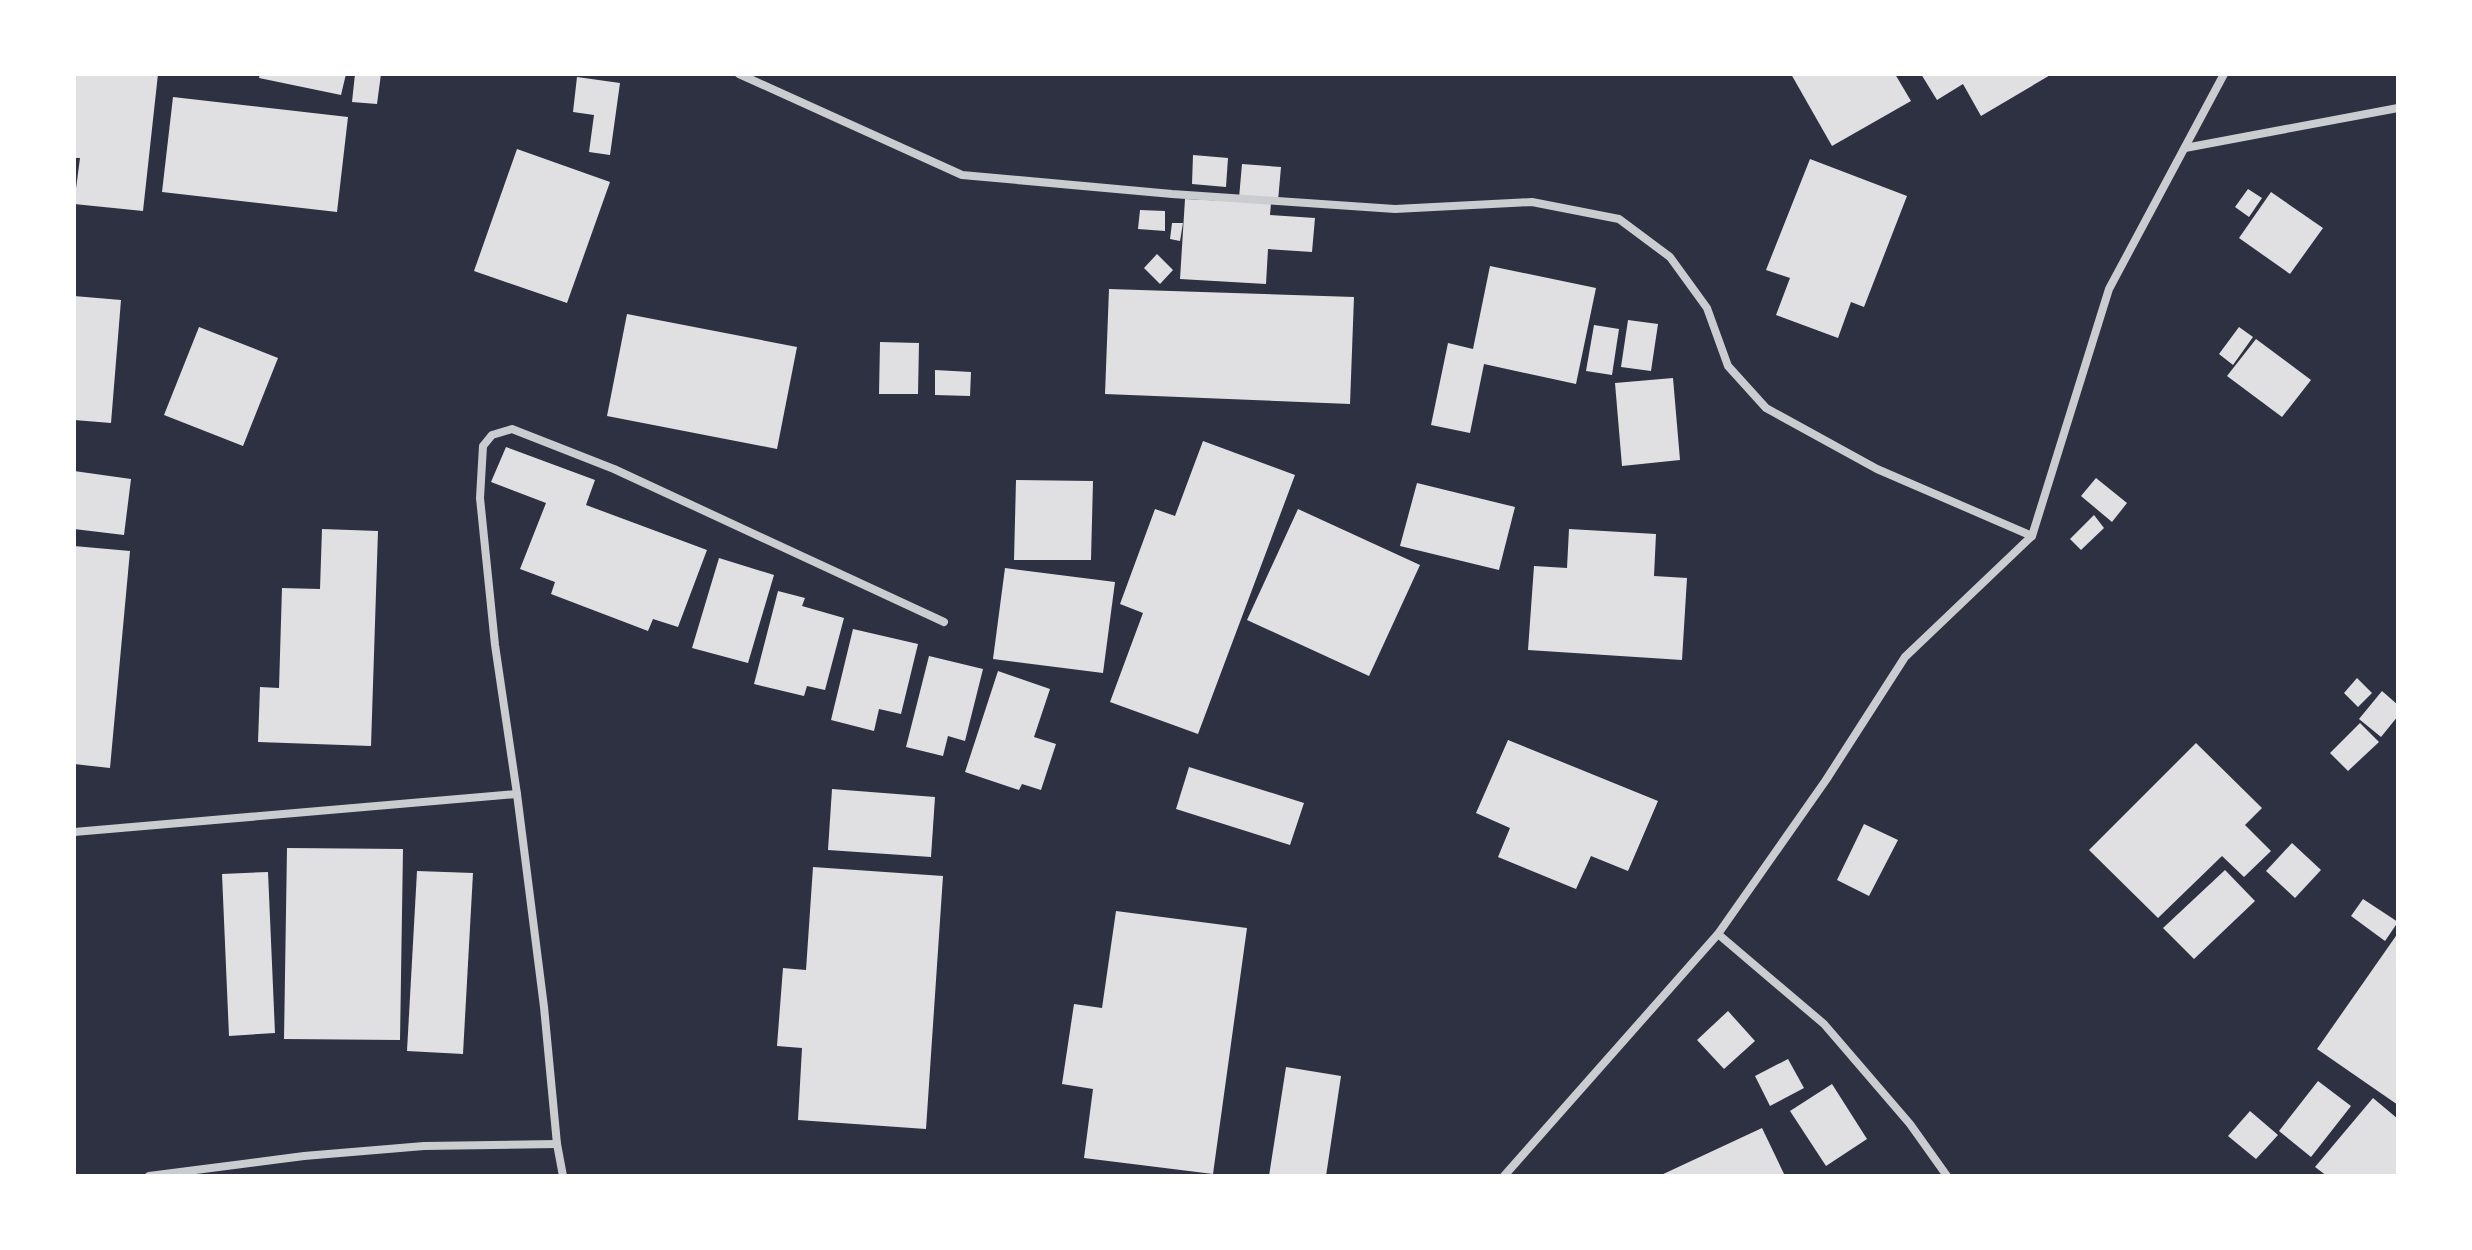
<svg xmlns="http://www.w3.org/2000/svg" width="2472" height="1250" font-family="Roboto,sans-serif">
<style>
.building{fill:#e0e0e3}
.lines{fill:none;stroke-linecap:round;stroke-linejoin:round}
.minor{stroke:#caccd0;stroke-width:8}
</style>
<rect width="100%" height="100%" fill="#2d3142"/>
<g class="building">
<polygon points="74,74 158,74 143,211 74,204 80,158 74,158"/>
<polygon points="260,74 346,74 341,95 259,78"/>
<polygon points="355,74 381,74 377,104 352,102"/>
<polygon points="1791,74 1895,74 1911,101 1832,146"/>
<polygon points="1921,74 2052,74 1981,116 1963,84 1937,100"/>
<polygon points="577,77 620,83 610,155 589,152 594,115 573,112"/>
<polygon points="173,97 348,117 337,212 162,192"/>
<polygon points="517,149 610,182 567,303 474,271"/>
<polygon points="1193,155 1228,158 1226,187 1192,184"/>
<polygon points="1810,159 1907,196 1864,307 1851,302 1838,338 1776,315 1790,278 1766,270"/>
<polygon points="1242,164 1281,167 1278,201 1239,198"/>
<polygon points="2248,189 2262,198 2249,217 2235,207"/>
<polygon points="2271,192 2323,228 2290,274 2239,238"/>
<polygon points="1185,199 1271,203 1270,215 1315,218 1312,252 1268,249 1266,284 1180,279"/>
<polygon points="1140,210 1165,211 1165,231 1138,229"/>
<polygon points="1172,223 1183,223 1180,241 1170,239"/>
<polygon points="1157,254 1173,270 1160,284 1144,268"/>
<polygon points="1490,266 1596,288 1576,384 1484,364 1470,433 1431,425 1448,343 1473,349"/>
<polygon points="1109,289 1354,297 1350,404 1105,394"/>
<polygon points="74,296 121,300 111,423 74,420"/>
<polygon points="627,314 797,347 777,449 607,416"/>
<polygon points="1628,320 1658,324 1651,371 1621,367"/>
<polygon points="1594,325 1619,329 1612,375 1586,371"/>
<polygon points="199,327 278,358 243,446 164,415"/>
<polygon points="2239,327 2253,337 2233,365 2219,354"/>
<polygon points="2256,339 2311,380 2282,417 2227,376"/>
<polygon points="880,342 919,343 918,394 879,394"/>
<polygon points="935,370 971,372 970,396 935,395"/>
<polygon points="1673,378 1680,460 1622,466 1615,383"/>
<polygon points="1203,441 1295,475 1198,734 1110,702 1143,613 1120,604 1155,509 1175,516"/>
<polygon points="506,447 595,480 586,505 707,550 678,627 653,619 648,631 551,594 555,582 520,569 546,503 491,482"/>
<polygon points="74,471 131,479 124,535 74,529"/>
<polygon points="2096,478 2127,503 2112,522 2081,496"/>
<polygon points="1016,480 1093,481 1091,560 1014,560"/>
<polygon points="1417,483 1515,507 1499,570 1400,546"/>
<polygon points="1298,509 1420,565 1369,676 1247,620"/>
<polygon points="2094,515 2104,528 2081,550 2070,539"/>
<polygon points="322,529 378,531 371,746 258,742 260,687 279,688 282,588 320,589"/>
<polygon points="1569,529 1656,534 1654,576 1687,578 1682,660 1528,650 1534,566 1567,568"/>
<polygon points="74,546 130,551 110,768 74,764"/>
<polygon points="719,558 774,575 748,663 692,648"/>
<polygon points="1005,568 1115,582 1103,673 993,659"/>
<polygon points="778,591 805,598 802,606 844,618 825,690 807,686 804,696 754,684"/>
<polygon points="853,629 918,644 901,714 879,709 874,731 831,720"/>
<polygon points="929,656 983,669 965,741 948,736 943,756 906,747"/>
<polygon points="998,671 1050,689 1034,737 1056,744 1041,790 1022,784 1019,790 965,772"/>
<polygon points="2357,678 2372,693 2358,707 2344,693"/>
<polygon points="2382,691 2398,705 2398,716 2381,737 2359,719"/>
<polygon points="2360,723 2379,742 2348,771 2330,753"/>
<polygon points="1508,740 1658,801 1628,871 1591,856 1576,889 1498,857 1510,828 1476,813"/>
<polygon points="2196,743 2262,808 2245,825 2271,851 2244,877 2222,856 2158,918 2089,850"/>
<polygon points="1189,767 1304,803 1290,845 1176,809"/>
<polygon points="832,789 935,797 931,857 828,850"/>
<polygon points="1864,824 1898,840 1869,896 1837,880"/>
<polygon points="2292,843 2321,870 2295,898 2266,871"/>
<polygon points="287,848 403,849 400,1040 284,1039"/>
<polygon points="813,867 943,876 926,1129 798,1120 802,1048 777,1046 783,968 806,970"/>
<polygon points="2225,870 2255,901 2194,959 2163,928"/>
<polygon points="417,871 473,873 463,1054 407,1051"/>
<polygon points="268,872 275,1033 229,1036 222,874"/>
<polygon points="2363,899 2398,922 2385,941 2351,916"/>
<polygon points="1116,911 1247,928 1213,1174 1084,1158 1093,1089 1062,1084 1074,1004 1102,1008"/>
<polygon points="2398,933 2398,1105 2317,1049"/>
<polygon points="1728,1011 1755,1041 1724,1069 1697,1040"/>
<polygon points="1788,1059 1804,1088 1770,1106 1755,1076"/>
<polygon points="1286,1067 1341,1076 1326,1176 1269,1176"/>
<polygon points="2318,1081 2351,1106 2311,1157 2279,1131"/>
<polygon points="1832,1084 1867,1139 1826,1166 1790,1111"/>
<polygon points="2373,1098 2398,1119 2398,1176 2327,1176 2315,1167"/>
<polygon points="2250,1111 2278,1135 2256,1159 2228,1136"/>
<polygon points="1762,1128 1785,1176 1659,1176"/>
</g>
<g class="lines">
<g class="minor">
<polyline points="739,74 962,175 1172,194 1395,209 1532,202 1619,219 1670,257 1707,308 1728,366 1766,408 1877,469 2032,536"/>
<polyline points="2185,148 2398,108"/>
<polyline points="74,832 517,794"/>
<polyline points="1718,934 1824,1024 1910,1124 1947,1176"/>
<polyline points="149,1176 304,1156 424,1146 557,1144"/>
<polyline points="563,1176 557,1144 544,1007 517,794 495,645 480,498 483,446 492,435 512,429 614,469 944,622"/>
<polyline points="1504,1176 1718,934 1826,780 1905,657 2032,536 2109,289 2224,74"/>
</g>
</g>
<rect width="2472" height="1250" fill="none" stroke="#ffffff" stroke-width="152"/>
</svg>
